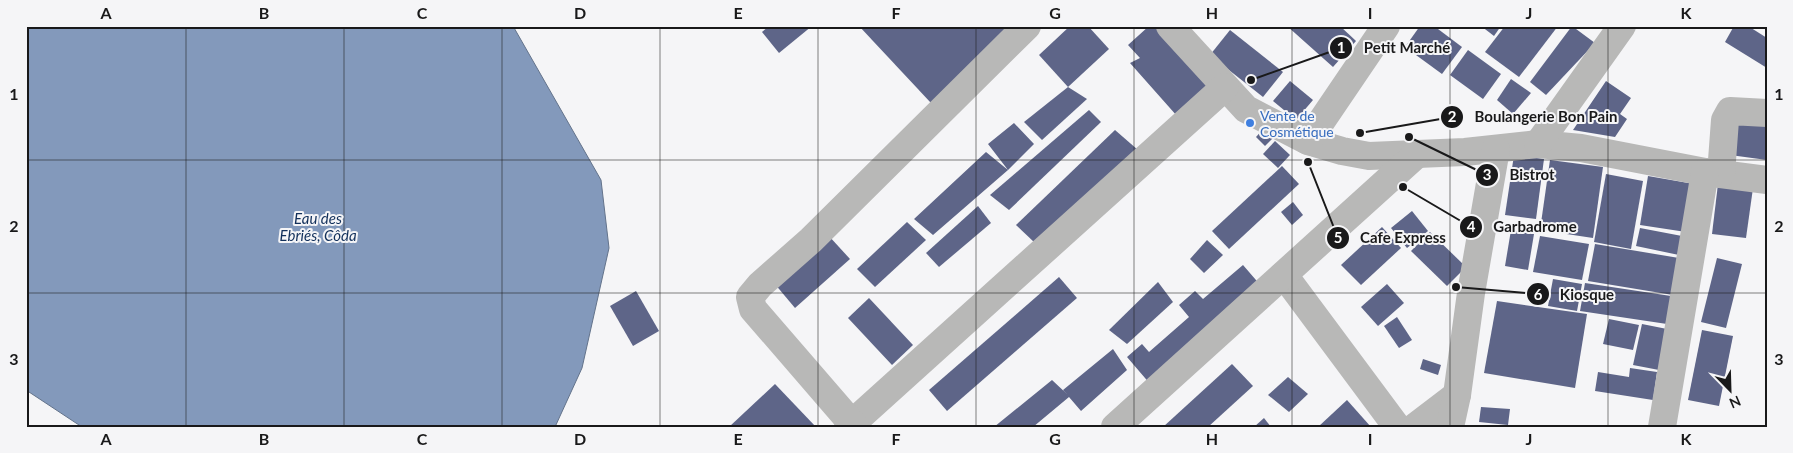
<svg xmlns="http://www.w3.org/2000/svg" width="1793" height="453" font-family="Lato,sans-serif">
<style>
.water{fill:#8399bb;stroke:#63738b}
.building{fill:#5e6588}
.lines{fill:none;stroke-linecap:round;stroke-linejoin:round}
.minor{stroke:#b8b8b7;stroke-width:28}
.grid{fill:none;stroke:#19191a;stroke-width:1;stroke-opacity:0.55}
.shop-dot{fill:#3f7fe0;stroke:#f5f5f7;stroke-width:2}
.labels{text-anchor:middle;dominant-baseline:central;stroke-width:4;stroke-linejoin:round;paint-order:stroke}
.shop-label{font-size:14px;fill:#366cbe;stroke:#f5f5f7;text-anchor:start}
.water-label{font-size:15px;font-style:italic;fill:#112f5a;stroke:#f5f5f7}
.leader{fill:none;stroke:#19191a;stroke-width:2}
.callout-dot{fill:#19191a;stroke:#f5f5f7;stroke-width:2}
.mark-label{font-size:15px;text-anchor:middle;font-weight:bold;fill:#fff}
.callout-label{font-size:15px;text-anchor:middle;font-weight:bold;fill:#19191a;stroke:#f5f5f7;stroke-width:4;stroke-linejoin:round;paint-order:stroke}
.neatline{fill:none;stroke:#19191a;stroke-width:2}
.grid-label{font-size:16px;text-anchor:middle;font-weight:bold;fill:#19191a}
</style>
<rect width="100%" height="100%" fill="#f5f5f7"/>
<polygon class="water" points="26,26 513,26 601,180 609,248 582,368 555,427 82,427 26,390"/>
<g class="building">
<polygon points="769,26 812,26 779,53 762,32"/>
<polygon points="859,26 1002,26 1008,32 931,103"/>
<polygon points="1070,26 1088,26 1109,49 1068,87 1039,55"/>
<polygon points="1149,26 1159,26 1211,86 1177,116 1130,63 1140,58 1128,45"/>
<polygon points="1287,26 1340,26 1356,41 1333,67"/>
<polygon points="1420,26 1434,26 1462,47 1442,74 1405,47"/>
<polygon points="1481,26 1501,26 1494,36"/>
<polygon points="1505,26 1558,26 1519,77 1485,52"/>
<polygon points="1572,26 1595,43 1546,95 1530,82"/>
<polygon points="1734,26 1748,26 1767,38 1767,68 1725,42"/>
<polygon points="1230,30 1283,72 1263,97 1210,55"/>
<polygon points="1468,50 1501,74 1483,99 1450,75"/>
<polygon points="1511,79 1531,93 1513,114 1497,100"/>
<polygon points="1290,81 1313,100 1296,120 1273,101"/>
<polygon points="1606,81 1631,98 1620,114 1627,119 1615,137 1573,130"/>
<polygon points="1068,87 1087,99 1042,140 1024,122"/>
<polygon points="1089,110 1101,122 1009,210 990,195"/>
<polygon points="1737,113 1767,117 1767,160 1730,155"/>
<polygon points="1014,123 1034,144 1008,170 933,235 914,219 986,152 1008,170 988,144"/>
<polygon points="1265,127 1275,136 1265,146 1256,137"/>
<polygon points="1115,130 1138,150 1035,243 1016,225"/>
<polygon points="1275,141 1290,155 1278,168 1263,154"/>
<polygon points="1514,155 1544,159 1536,219 1505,215"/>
<polygon points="1550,160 1603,167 1593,238 1540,230"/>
<polygon points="1282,166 1299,184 1229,249 1212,231"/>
<polygon points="1606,174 1643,181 1631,249 1594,242"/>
<polygon points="1648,176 1694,184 1686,232 1640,225"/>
<polygon points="1718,184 1753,188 1746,238 1712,234"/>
<polygon points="1293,202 1303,215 1292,225 1281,212"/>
<polygon points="978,206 991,223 939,267 926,253"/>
<polygon points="1412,211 1428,231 1407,248 1391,228"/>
<polygon points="907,222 926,240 875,287 857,269"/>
<polygon points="1382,227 1401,248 1361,285 1341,265"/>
<polygon points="1640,228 1682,236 1679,255 1636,246"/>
<polygon points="1511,230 1534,234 1528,270 1505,266"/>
<polygon points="1430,232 1466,267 1447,286 1411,251"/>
<polygon points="828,235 850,259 795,308 774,283"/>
<polygon points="1540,236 1589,244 1582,280 1533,272"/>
<polygon points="1207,240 1223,255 1204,273 1190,259"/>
<polygon points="1595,244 1679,258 1673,295 1588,281"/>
<polygon points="1717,258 1742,264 1726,328 1701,322"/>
<polygon points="1243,265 1262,287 1151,385 1127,357 1142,344 1149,352 1189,317 1179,305 1195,291 1203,299"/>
<polygon points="1059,277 1077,298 947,411 929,390"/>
<polygon points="1553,279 1582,284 1577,311 1548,306"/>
<polygon points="1158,282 1173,302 1127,344 1109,330"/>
<polygon points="1585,283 1671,296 1667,324 1580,311"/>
<polygon points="1387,284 1404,303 1378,326 1361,307"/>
<polygon points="636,291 659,331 633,346 610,306"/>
<polygon points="869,298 913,345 892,365 848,318"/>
<polygon points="1497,301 1587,314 1575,388 1484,373"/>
<polygon points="1397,317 1412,340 1399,348 1384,326"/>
<polygon points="1609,319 1639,325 1633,350 1603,344"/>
<polygon points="1642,324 1667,329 1659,370 1633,365"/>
<polygon points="1702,330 1733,336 1719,406 1688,400"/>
<polygon points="1113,349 1127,370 1081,411 1069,397 1033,427 994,427 1052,380 1068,395 1063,390"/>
<polygon points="1423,359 1441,365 1438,375 1420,369"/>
<polygon points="1232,364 1253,386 1208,427 1163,427"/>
<polygon points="1630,368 1657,372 1653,400 1595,391 1598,372 1629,377"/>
<polygon points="1288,377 1308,394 1289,412 1268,395"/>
<polygon points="775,384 816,427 729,427"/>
<polygon points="1347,400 1371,427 1318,427"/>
<polygon points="1481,407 1510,409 1508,425 1479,422"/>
<polygon points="1264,418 1271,427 1254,427"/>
</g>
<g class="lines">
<g class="minor">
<polyline points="1170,26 1246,109 1308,141 1342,151 1369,156 1465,152 1538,144 1581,148 1705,172 1767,180"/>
<polyline points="1308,141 1386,26"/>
<polyline points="1538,144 1622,26"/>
<polyline points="1721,174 1725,120 1730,111 1767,113"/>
<polyline points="1284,275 1397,427"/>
<polyline points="848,427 1225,87"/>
<polyline points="855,427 753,309 750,297 760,285 811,240 1027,26"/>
<polyline points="1115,427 1417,154"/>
<polyline points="1415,427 1457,395"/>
<polyline points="1450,427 1457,395 1471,293 1496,149"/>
<polyline points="1662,427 1705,172"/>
</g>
</g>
<path class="grid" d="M186 26V427M344 26V427M502 26V427M660 26V427M818 26V427M976 26V427M1134 26V427M1292 26V427M1450 26V427M1608 26V427M26 160H1767M26 293H1767"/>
<circle class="shop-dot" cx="1250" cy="123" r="5"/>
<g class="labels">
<g class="shop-label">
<text x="1260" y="115">Vente de<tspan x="1260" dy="16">Cosmétique</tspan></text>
</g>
<g class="water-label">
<text x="318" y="218">Eau des<tspan x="318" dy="17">Ebriés, Côda</tspan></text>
</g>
</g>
<path class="leader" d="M1251 80L1341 48M1360 133L1452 117M1409 137L1487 175M1403 187L1471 227M1308 162L1338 238M1456 287L1538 294"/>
<g class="callout-dot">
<circle cx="1251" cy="80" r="5"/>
<circle cx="1360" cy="133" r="5"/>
<circle cx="1409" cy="137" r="5"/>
<circle cx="1403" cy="187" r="5"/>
<circle cx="1308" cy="162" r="5"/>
<circle cx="1456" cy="287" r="5"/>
<circle cx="1341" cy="48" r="12"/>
<circle cx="1452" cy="117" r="12"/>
<circle cx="1487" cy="175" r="12"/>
<circle cx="1471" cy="227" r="12"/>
<circle cx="1338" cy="238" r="12"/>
<circle cx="1538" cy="294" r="12"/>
</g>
<g class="mark-label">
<text x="1341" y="53">1</text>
<text x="1452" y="122">2</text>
<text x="1487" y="180">3</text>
<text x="1471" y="232">4</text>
<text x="1338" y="243">5</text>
<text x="1538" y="300">6</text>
</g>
<g class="callout-label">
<text x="1407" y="53">Petit Marché</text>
<text x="1546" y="122">Boulangerie Bon Pain</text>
<text x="1532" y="180">Bistrot</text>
<text x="1535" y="232">Garbadrome</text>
<text x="1403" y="243">Cafe Express</text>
<text x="1587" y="300">Kiosque</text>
</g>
<rect width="1793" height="453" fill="none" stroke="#f5f5f7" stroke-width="55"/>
<g transform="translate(1730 390) rotate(157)" stroke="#f5f5f7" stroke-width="4" paint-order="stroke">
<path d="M0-4L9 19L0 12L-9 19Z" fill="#19191a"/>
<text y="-8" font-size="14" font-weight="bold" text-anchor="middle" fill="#19191a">N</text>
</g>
<rect x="28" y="28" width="1738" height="398" class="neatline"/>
<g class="grid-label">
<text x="106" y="19">A</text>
<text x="264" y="19">B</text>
<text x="422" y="19">C</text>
<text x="580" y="19">D</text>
<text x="738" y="19">E</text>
<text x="896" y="19">F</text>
<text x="1055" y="19">G</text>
<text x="1212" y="19">H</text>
<text x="1370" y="19">I</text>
<text x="1529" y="19">J</text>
<text x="1686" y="19">K</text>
<text x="14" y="100">1</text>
<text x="1779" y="100">1</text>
<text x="14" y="232">2</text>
<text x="1779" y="232">2</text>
<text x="14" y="365">3</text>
<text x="1779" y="365">3</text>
<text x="106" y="445">A</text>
<text x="264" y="445">B</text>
<text x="422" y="445">C</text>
<text x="580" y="445">D</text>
<text x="738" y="445">E</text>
<text x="896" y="445">F</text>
<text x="1055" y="445">G</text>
<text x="1212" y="445">H</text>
<text x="1370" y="445">I</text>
<text x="1529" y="445">J</text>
<text x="1686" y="445">K</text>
</g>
</svg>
